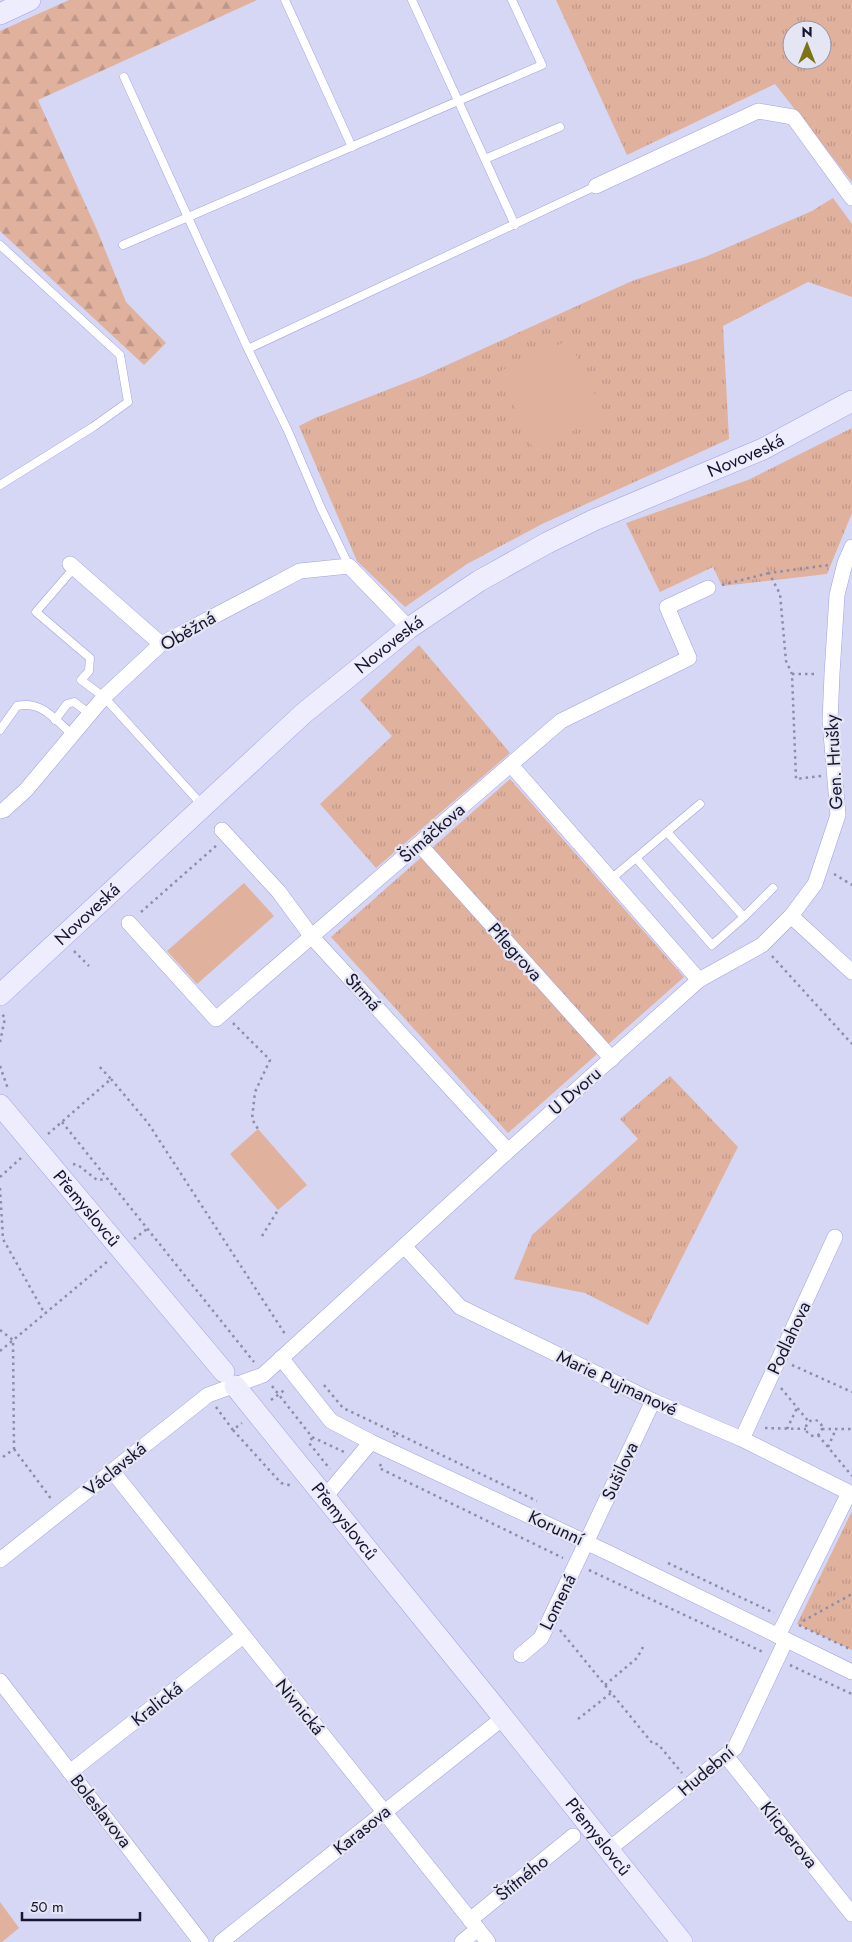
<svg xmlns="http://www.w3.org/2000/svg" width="852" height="1942" font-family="Jost,sans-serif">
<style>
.grass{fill:url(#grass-tufts);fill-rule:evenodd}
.forest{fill:url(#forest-firs)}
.green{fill:#e0b19d}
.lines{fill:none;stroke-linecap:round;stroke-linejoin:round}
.lane-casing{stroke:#a2a1e5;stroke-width:9}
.street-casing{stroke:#a2a1e5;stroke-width:16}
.secondary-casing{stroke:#a2a1e5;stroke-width:22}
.path{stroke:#8d8da9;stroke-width:2.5;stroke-dasharray:2.5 4;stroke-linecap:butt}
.lane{stroke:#fff;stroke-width:8}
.street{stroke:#fff;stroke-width:15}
.secondary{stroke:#ededfe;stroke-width:21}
.labels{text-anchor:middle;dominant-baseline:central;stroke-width:4.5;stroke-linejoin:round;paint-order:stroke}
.street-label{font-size:18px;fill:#17152f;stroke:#e5e6f4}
</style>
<defs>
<pattern id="grass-tufts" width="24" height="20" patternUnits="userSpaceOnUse" patternTransform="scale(1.25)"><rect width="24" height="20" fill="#e0b19d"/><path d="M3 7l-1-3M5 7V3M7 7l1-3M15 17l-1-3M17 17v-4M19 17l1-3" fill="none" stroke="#bf9788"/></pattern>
<pattern id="forest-firs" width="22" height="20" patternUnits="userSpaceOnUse" patternTransform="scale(1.25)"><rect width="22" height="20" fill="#e0b19d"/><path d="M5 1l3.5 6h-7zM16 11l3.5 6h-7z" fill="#bf9788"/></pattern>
</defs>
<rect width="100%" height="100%" fill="#d6d7f4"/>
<g class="grass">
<path d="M556 0H852V182L775 84 627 155ZM792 30H822V60H792Z"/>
<polygon points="833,198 852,224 852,297 808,282 723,326 729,439 542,524 467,564 405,607 357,561 299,426 315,418 423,376 632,281 705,257 812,211"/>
<polygon points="852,428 852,513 827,574 722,586 713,567 660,592 626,523 748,480"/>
<polygon points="419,645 510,753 376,868 320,804 392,736 360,700"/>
<polygon points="510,779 684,977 508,1133 331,937"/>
<polygon points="670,1076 738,1147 648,1325 585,1293 514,1279 532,1235 638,1139 620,1119"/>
<polygon points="852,1511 852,1650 797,1624"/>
</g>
<polygon class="forest" points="69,0 257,0 38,100 97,230 126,302 166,343 144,365 0,231 0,31"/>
<g class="green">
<polygon points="569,340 605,416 533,449 498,372"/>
<polygon points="244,883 274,916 197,984 167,951"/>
<polygon points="258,1129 307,1185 278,1210 230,1154"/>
<polygon points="0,1902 19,1928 2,1942 0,1942"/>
</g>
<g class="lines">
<g class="lane-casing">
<g id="lane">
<polyline points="285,0 352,147"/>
<polyline points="412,0 515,225"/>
<polyline points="124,77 248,349 288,431 321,508 349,566"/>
<polyline points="485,159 560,127"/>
<polyline points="0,245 120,355 128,402 93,427 0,485"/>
<polyline points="123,245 542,65 512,0"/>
<polyline points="248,349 596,186"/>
<polyline points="74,568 36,612 90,658 89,671 81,680 104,697 203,806"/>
<polyline points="55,720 67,704 74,702 90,714"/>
<path d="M0 730 17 706C42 700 55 720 73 735"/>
<polyline points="637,859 712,945 744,917 667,832"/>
<polyline points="611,879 700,804"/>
<polyline points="744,917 773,888"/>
</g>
</g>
<g class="street-casing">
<g id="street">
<polyline points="596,186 758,111 793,117 852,198"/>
<polyline points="70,564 161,644"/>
<polyline points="511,765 699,980"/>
<polyline points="0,811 4,810 26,790 104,697 161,644 300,571 349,566 409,628"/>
<polyline points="222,830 279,892 312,937 508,1151"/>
<polyline points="419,844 612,1059"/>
<polyline points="791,916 852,972"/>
<polyline points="129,923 216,1019 561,721 689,658 667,607 708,588"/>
<polyline points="405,1247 460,1307 653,1401 742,1439 852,1494"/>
<polyline points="281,1358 331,1421 371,1442 611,1554 852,1672"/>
<polyline points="742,1439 835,1237"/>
<polyline points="113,1472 488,1942"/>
<polyline points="325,1497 371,1442"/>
<polyline points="0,1560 208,1395 263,1375 508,1151 699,980 762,945 791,916 815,884 838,815 830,721 832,674 837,595 845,563 852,547"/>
<polyline points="778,1636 849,1493"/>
<polyline points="521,1655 541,1638 653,1401"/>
<polyline points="0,1681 201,1942"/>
<polyline points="726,1756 852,1914"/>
<polyline points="70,1772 243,1636"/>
<polyline points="608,1850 735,1748 786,1640"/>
<polyline points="470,1920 573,1836"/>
<polyline points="221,1942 503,1718"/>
<polyline points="462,1942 478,1929"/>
</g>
</g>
<g class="secondary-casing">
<g id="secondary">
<polyline points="0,14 30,0"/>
<path id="s1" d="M0 995 304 713 409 628 479 581 547 543 594 520 763 449 852 401"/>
<path id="s2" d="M0 1105 224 1372"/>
<path id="s3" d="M235 1386 490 1701 682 1942"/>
</g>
</g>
<g class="path">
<polyline points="722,585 769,573"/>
<polyline points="792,674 818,674"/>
<polyline points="821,776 796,779 792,674 786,661 780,594 769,573 829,565"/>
<polyline points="834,874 852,885"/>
<polyline points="141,912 217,845"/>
<polyline points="74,951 89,966"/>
<polyline points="772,956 852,1044"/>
<polyline points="233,1023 270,1060 255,1092 252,1119 258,1129"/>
<polyline points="0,1042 5,1018 1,1013"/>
<polyline points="0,1066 8,1089"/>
<polyline points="111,1079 148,1123 285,1334"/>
<polyline points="62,1122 254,1362"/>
<polyline points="48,1134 111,1079 98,1065"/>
<polyline points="73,1164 78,1165 97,1180 107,1179"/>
<polyline points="0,1177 21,1158"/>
<polyline points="0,1188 3,1239 45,1314"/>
<polyline points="262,1236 278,1210"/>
<polyline points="134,1239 147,1229"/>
<polyline points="0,1330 13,1340 14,1449 0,1459"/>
<polyline points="0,1351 108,1261"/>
<polyline points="792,1365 852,1392"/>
<polyline points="324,1385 343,1408 396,1433 394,1437"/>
<polyline points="272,1386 312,1437 344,1452"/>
<polyline points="781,1388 809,1422"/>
<polyline points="271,1400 286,1389"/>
<polyline points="216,1407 233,1430 242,1423"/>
<circle cx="814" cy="1428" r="8"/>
<polyline points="765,1428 806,1429"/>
<polyline points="787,1429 797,1408"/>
<polyline points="822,1429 852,1429"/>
<polyline points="233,1430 281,1483 293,1486"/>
<polyline points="396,1433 537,1501"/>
<polyline points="818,1435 852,1476"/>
<polyline points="312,1438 309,1443 330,1469"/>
<polyline points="828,1447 836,1429"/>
<polyline points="14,1449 52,1500"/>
<polyline points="381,1464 379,1468 563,1558"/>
<polyline points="668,1563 774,1613"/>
<polyline points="589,1570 765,1653"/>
<polyline points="803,1621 852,1594"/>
<polyline points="799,1625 852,1650"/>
<polyline points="560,1630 653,1744 658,1744 682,1773"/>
<polyline points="790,1665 852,1694"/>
<polyline points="605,1685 637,1658 643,1647"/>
<polyline points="578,1719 611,1693"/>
</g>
<use href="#lane" class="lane"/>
<use href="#street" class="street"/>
<use href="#secondary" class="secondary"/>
</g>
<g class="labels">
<g class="street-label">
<text stroke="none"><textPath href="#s1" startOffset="929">Novoveská</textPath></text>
<text transform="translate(188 631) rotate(-30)">Oběžná</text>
<text stroke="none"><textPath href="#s1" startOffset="524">Novoveská</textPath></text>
<text transform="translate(834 762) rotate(-93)">Gen. Hrušky</text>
<text transform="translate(432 833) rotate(-41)">Šimáčkova</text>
<text stroke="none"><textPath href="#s1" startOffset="119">Novoveská</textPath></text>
<text transform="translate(515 952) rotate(48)">Pflegrova</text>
<text transform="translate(363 992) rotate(48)">Strmá</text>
<text transform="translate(575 1091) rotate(-41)">U Dvoru</text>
<text stroke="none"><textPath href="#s2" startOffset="135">Přemyslovců</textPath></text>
<text transform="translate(789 1338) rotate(-65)">Podlahova</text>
<text transform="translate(617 1383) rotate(25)">Marie Pujmanové</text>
<text transform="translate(115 1469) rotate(-39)">Václavská</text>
<text transform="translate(620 1471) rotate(-65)">Sušilova</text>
<text stroke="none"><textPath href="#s3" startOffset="174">Přemyslovců</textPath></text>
<text transform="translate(556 1528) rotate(25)">Korunní</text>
<text transform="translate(558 1602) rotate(-64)">Lomená</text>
<text transform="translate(157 1704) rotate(-38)">Kralická</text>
<text transform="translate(300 1707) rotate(51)">Nivnická</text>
<text transform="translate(706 1771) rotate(-40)">Hudební</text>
<text transform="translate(101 1811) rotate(52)">Boleslavova</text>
<text transform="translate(362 1830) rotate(-39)">Karasova</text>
<text transform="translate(789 1835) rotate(51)">Klicperova</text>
<text stroke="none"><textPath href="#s3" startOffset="579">Přemyslovců</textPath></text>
<text transform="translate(522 1878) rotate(-39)">Štítného</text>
</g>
</g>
<g transform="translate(807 45)"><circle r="24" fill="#e5e6f4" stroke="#9392a5"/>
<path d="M0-4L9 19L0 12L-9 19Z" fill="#7b7315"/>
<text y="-8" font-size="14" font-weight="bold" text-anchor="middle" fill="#17152f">N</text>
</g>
<path d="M22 1912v8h118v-8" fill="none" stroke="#17152f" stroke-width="2.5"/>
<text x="30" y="1912" font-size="15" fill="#17152f" stroke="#e5e6f4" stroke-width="4" paint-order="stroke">50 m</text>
</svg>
